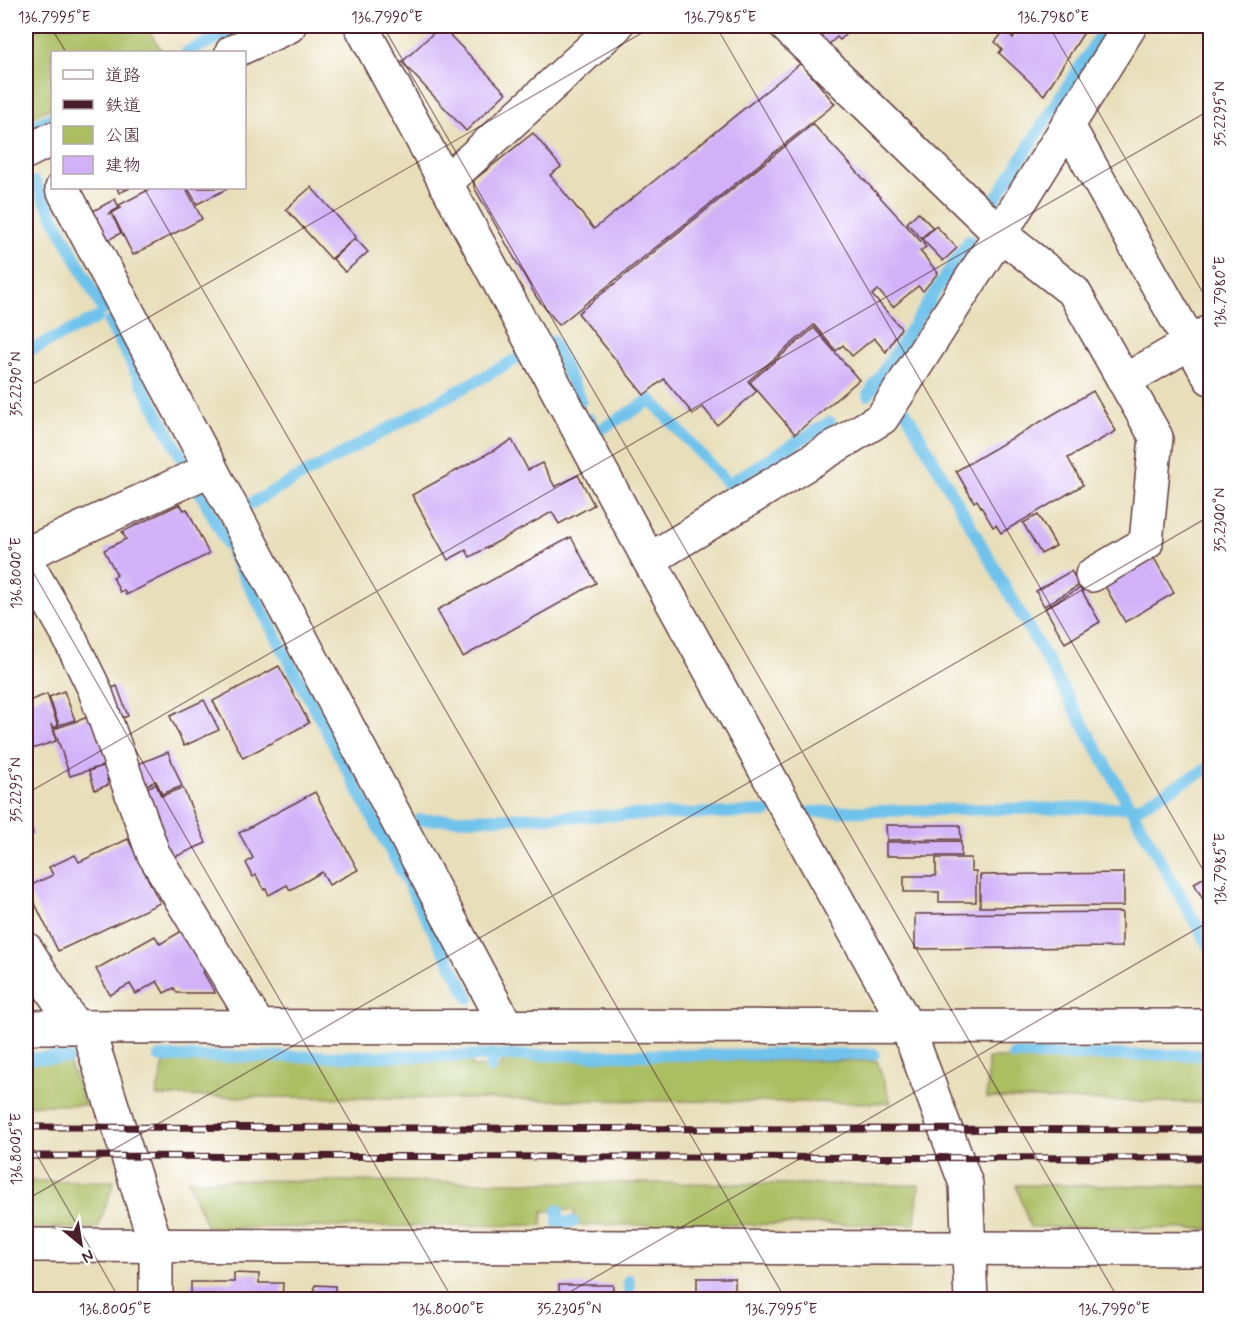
<svg xmlns="http://www.w3.org/2000/svg" width="1236" height="1325" font-family="Mynerve,'Klee One',sans-serif">
<style>
.green{fill:#abbe62;stroke:#7a6e46;stroke-width:1.5}
.lines{fill:none;stroke-linecap:round;stroke-linejoin:round}
.stream{stroke:#6ec2eb;stroke-width:12}
.building{fill:#d1b2f8}
.minor-casing{stroke:#623c40;stroke-width:36}
.minor{stroke:#fff;stroke-width:33}
.rail-casing{stroke:#4a1f2b;stroke-width:7}
.rail{stroke:#fff;stroke-width:4.5;stroke-dasharray:14;stroke-linecap:butt}
.ticks{fill:none;stroke:#4a1f2b;stroke-width:1.5;stroke-opacity:0.45}
.neatline{fill:none;stroke:#4a1f2b;stroke-width:2}
.ticks-label{font-size:15px;text-anchor:middle;fill:#4a1f2b}
</style>
<rect width="100%" height="100%" fill="#fff"/>
<filter id="ink" filterUnits="userSpaceOnUse"><feTurbulence type="fractalNoise" baseFrequency=".0167" numOctaves="2"/><feDisplacementMap in="SourceGraphic" scale="12" xChannelSelector="R" yChannelSelector="G"/><feConvolveMatrix kernelMatrix="1 2 1 2 8 2 1 2 1" color-interpolation-filters="sRGB"/></filter>
<filter id="wash" filterUnits="userSpaceOnUse"><feTurbulence type="fractalNoise" baseFrequency=".008" numOctaves="4" result="noise"/><feDisplacementMap in="SourceGraphic" scale="24" xChannelSelector="R" yChannelSelector="G"/><feGaussianBlur stdDeviation="1.35" result="paint"/><feColorMatrix in="noise" values="0 0 0 0 0 0 0 0 0 0 0 0 0 0 0 0 0 1.4 0 .05"/><feComposite in="paint" operator="in"/></filter>
<g filter="url(#wash)">
<rect width="100%" height="100%" fill="#e8deb9"/>
<g class="green">
<path d="M41 26H145L163 52H52V107L26 120C25 94 18 42 41 26Z"/>
<polygon points="988,1058 1210,1059 1210,1103 987,1098"/>
<polygon points="471,1059 472,1067 502,1067 502,1059 877,1061 891,1103 156,1096 165,1060"/>
<polygon points="26,1062 69,1062 85,1105 26,1105"/>
<polygon points="188,1180 919,1185 915,1224 574,1225 574,1210 543,1211 542,1225 207,1228"/>
<polygon points="26,1181 114,1181 98,1228 26,1228"/>
<polygon points="1016,1185 1210,1186 1210,1229 1030,1227"/>
</g>
<g class="lines">
<g class="stream">
<polyline points="187,52 244,26"/>
<polyline points="26,130 52,117"/>
<polyline points="35,182 103,310"/>
<polyline points="994,201 1106,26"/>
<polyline points="109,322 185,464"/>
<polyline points="552,341 581,401"/>
<polyline points="26,352 97,318"/>
<polyline points="868,395 969,240"/>
<polyline points="905,410 1210,948"/>
<polyline points="590,419 596,432 651,400 728,484 830,422"/>
<polyline points="199,490 228,545"/>
<polyline points="248,505 520,357"/>
<polyline points="232,554 469,998"/>
<polyline points="810,812 1139,807 1210,767"/>
<polyline points="420,820 767,812"/>
<polyline points="1013,1055 1210,1055"/>
<polyline points="159,1057 874,1054"/>
<polyline points="26,1058 68,1058"/>
<polyline points="491,1068 492,1054"/>
<polyline points="558,1210 558,1223 573,1222"/>
<polyline points="629,1300 629,1280"/>
</g>
</g>
<g id="blocks">
<g class="building">
<polygon points="441,26 506,93 466,131 402,62"/>
<polygon points="806,26 855,26 840,40 837,37 826,47"/>
<polygon points="1025,26 1088,26 1044,95 999,53 1002,49 995,42 1005,30 1013,38"/>
<polygon points="801,63 835,104 559,325 537,298 474,187 474,180 533,133 561,167 550,175 594,229"/>
<polygon points="813,124 926,247 920,251 938,273 923,291 918,286 893,307 878,290 872,295 901,328 886,352 874,338 852,356 843,345 836,351 814,325 748,381 757,391 717,425 703,407 693,414 664,379 644,395 578,313"/>
<polygon points="311,187 356,237 331,259 286,209"/>
<polygon points="117,188 130,188 119,193"/>
<polygon points="152,188 186,188 202,219 133,255 112,213 121,208 119,205"/>
<polygon points="188,188 229,188 197,204"/>
<polygon points="115,199 119,208 108,214 111,213 121,233 108,240 93,211"/>
<polygon points="918,212 933,228 921,238 907,223"/>
<polygon points="936,226 957,248 943,261 922,239"/>
<polygon points="355,238 368,252 345,272 333,259"/>
<polygon points="814,328 859,380 795,434 750,382"/>
<polygon points="1093,391 1116,431 1068,458 1083,485 1001,533 996,525 993,527 977,500 974,502 956,471"/>
<polygon points="512,440 528,470 542,463 555,487 578,475 594,505 559,524 552,512 470,557 466,550 448,560 412,495"/>
<polygon points="180,504 184,510 187,509 209,554 126,595 124,590 120,592 113,577 117,575 104,550 126,539 122,532"/>
<polygon points="1038,515 1056,546 1041,554 1023,523"/>
<polygon points="571,537 596,583 463,657 437,610"/>
<polygon points="1154,558 1174,593 1125,622 1105,586"/>
<polygon points="1071,571 1080,585 1044,606 1036,591"/>
<polygon points="1080,588 1100,622 1065,643 1045,608"/>
<polygon points="279,666 309,723 243,758 213,701"/>
<polygon points="117,686 128,716 116,720 105,691"/>
<polygon points="64,691 75,720 59,725 49,697"/>
<polygon points="47,694 58,726 53,728 51,724 56,741 26,751 26,702"/>
<polygon points="204,700 219,730 184,746 170,716"/>
<polygon points="91,716 108,764 70,776 54,729"/>
<polygon points="168,752 182,786 162,794 156,781 140,788 131,767"/>
<polygon points="108,764 112,777 107,779 108,785 95,790 89,771"/>
<polygon points="156,784 161,796 183,788 206,843 170,859 141,790"/>
<polygon points="315,792 358,870 329,885 322,872 290,890 287,885 269,895 266,889 264,890 256,875 253,877 246,863 253,858 239,833"/>
<polygon points="26,814 33,834 26,837"/>
<polygon points="886,825 960,825 961,839 887,840"/>
<polygon points="128,839 160,903 58,951 27,887 53,875 49,867 75,855 79,862"/>
<polygon points="961,841 961,856 886,856 886,842"/>
<polygon points="936,858 971,858 971,871 976,871 976,902 939,902 939,892 904,892 904,876 936,876"/>
<polygon points="1124,873 1124,906 980,907 980,875"/>
<polygon points="1210,874 1210,912 1194,883"/>
<polygon points="1122,912 1122,947 915,949 915,914"/>
<polygon points="185,929 207,969 203,972 215,993 177,993 174,988 164,993 157,981 136,994 130,984 110,995 96,969 155,936 160,944"/>
<polygon points="234,1273 259,1274 259,1283 283,1283 282,1300 191,1300 191,1282 234,1282"/>
<rect x="697" y="1278" width="38" height="22"/>
<polygon points="315,1285 335,1286 335,1300 314,1300"/>
<polygon points="559,1285 613,1285 612,1300 559,1300"/>
</g>
</g>
</g>
<g filter="url(#ink)">
<use href="#blocks" fill-opacity="0" stroke="#623c40" stroke-width="1.5"/>
<g class="lines">
<g class="minor-casing">
<g id="minor">
<polyline points="361,26 649,560 907,1026 966,1184 971,1300"/>
<polyline points="786,26 1000,234 1074,292 1156,437 1146,543 1092,575"/>
<polyline points="232,52 289,26"/>
<polyline points="1068,126 1210,378"/>
<polyline points="26,152 52,139"/>
<polyline points="445,183 616,26"/>
<polyline points="62,188 507,1027"/>
<polyline points="1124,381 1209,332"/>
<polyline points="26,554 211,469"/>
<polyline points="649,560 882,418 1000,234 1130,26"/>
<polyline points="26,562 64,627 94,688 153,853 259,1027"/>
<polyline points="26,949 75,1027"/>
<polyline points="26,1027 1210,1026"/>
<polyline points="87,1027 156,1245 156,1300"/>
<polyline points="26,1245 1210,1249"/>
</g>
</g>
<use href="#minor" class="minor"/>
<g class="rail-casing">
<g id="rail">
<polyline points="26,1127 1210,1130"/>
<polyline points="26,1156 1210,1158"/>
</g>
</g>
<use href="#rail" class="rail"/>
</g>
</g>
<path class="ticks" d="M50 26 66 52M383 26 1119 1300M716 26 1210 882M1049 26 1210 305M144 188 786 1300M26 388 654 26M26 560 453 1300M26 794 1210 110M26 1136 120 1300M26 1200 1210 516M556 1300 1210 921"/>
<rect width="1236" height="1325" fill="none" stroke="#fff" stroke-width="66"/>
<rect x="51" y="51" width="195" height="138" fill="#ffffff" stroke="#b7a5aa" stroke-width="1.5"/>
<rect x="63" y="70" width="30" height="9" fill="#ffffff" stroke="#b7a5aa" stroke-width="1.5"/>
<text x="105" y="81" font-size="18" fill="#4a1f2b">道路</text>
<rect x="63" y="100" width="30" height="9" fill="#4a1f2b" stroke="#b7a5aa" stroke-width="1.5"/>
<text x="105" y="111" font-size="18" fill="#4a1f2b">鉄道</text>
<rect x="63" y="126" width="30" height="18" fill="#abbe62" stroke="#b7a5aa" stroke-width="1.5"/>
<text x="105" y="141" font-size="18" fill="#4a1f2b">公園</text>
<rect x="63" y="156" width="30" height="18" fill="#d1b2f8" stroke="#b7a5aa" stroke-width="1.5"/>
<text x="105" y="171" font-size="18" fill="#4a1f2b">建物</text>
<g transform="translate(81 1244) rotate(150)" stroke="#ffffff" stroke-width="4.5" paint-order="stroke">
<path d="M0-4.5L10 22L0 15L-10 22Z" fill="#4a1f2b"/>
<text y="-9" font-size="16" font-weight="bold" text-anchor="middle" fill="#4a1f2b">N</text>
</g>
<rect x="33" y="33" width="1170" height="1259" class="neatline"/>
<g class="ticks-label">
<text x="54" y="22">136.7995°E</text>
<text x="387" y="22">136.7990°E</text>
<text x="720" y="22">136.7985°E</text>
<text x="1053" y="22">136.7980°E</text>
<text transform="translate(1220 114) rotate(-90)" y="5">35.2295°N</text>
<text transform="translate(1220 292) rotate(-90)" y="5">136.7980°E</text>
<text transform="translate(16 384) rotate(-90)" y="5">35.2290°N</text>
<text transform="translate(1220 520) rotate(-90)" y="5">35.2300°N</text>
<text transform="translate(16 573) rotate(-90)" y="5">136.8000°E</text>
<text transform="translate(16 790) rotate(-90)" y="5">35.2295°N</text>
<text transform="translate(1220 869) rotate(-90)" y="5">136.7985°E</text>
<text transform="translate(16 1149) rotate(-90)" y="5">136.8005°E</text>
<text x="115" y="1314">136.8005°E</text>
<text x="448" y="1314">136.8000°E</text>
<text x="569" y="1314">35.2305°N</text>
<text x="781" y="1314">136.7995°E</text>
<text x="1114" y="1314">136.7990°E</text>
</g>
</svg>
